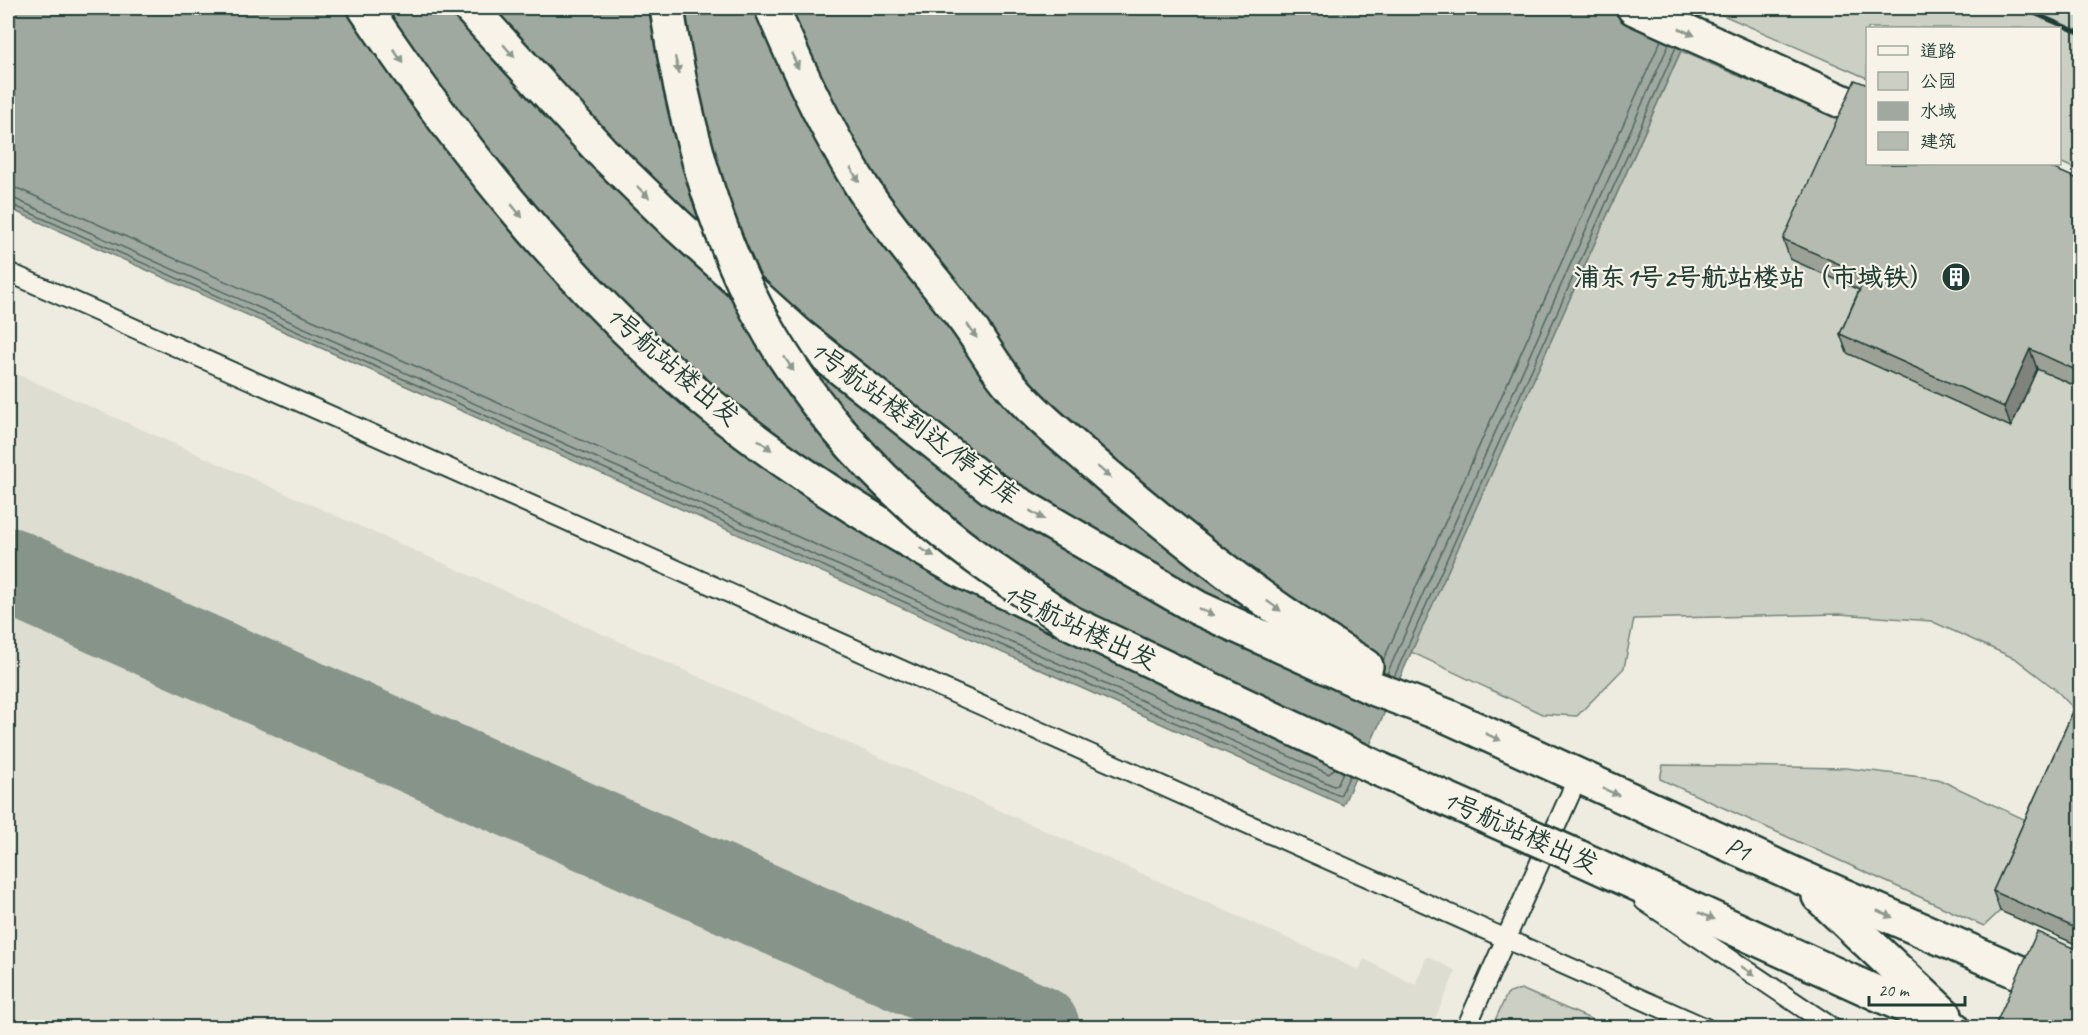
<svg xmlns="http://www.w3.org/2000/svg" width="2088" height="1035" font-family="Caveat,'LXGW WenKai TC',sans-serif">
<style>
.built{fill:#ddddd2}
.green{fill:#cccfc4;stroke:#76867c;stroke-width:1.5}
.water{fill:#9fa99f;stroke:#6c7e74;stroke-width:1.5}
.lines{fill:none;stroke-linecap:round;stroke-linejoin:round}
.shore{stroke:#52685f;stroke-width:1.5}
.taxiway{stroke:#86948a;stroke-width:86}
.service-casing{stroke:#1f3d34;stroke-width:22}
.primary-casing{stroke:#1f3d34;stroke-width:38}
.trunk-casing{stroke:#1f3d34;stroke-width:38}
.service{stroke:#f7f3e8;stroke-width:18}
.primary{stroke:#f7f3e8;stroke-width:33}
.trunk{stroke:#f7f3e8;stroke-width:33}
.rail{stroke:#1f3d34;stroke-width:4.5}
.primary-bridge-casing{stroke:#1f3d34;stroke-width:38;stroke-linecap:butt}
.primary-bridge{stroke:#f7f3e8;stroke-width:33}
.wall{fill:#9ca197;stroke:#1f3d34;stroke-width:1.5}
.shaded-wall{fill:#7f837b;stroke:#1f3d34;stroke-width:1.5}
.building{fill:#b5bbb0;stroke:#1f3d34;stroke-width:1.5}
.oneway{fill:#8b988e}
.labels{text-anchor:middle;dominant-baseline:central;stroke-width:4.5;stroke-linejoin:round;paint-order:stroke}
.poi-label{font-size:26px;font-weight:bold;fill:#1f3d34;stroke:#f7f3e8;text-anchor:end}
.street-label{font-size:26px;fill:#1f3d34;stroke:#f7f3e8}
</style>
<rect width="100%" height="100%" fill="#eeece1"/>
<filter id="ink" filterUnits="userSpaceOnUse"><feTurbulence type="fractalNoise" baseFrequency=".0167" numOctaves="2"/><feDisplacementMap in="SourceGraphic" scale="12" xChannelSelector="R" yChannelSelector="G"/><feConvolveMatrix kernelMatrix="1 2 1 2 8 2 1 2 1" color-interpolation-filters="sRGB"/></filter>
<g filter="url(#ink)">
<polygon class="built" points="8,370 1359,970 1364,959 1415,985 1427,956 1456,971 1431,1028 8,1027"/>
<g class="green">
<polygon points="1707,8 2080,8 2080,171 2060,162 2060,28 1868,28 1867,78"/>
<polygon points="1681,51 1867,131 1868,164 2080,272 2080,715 2055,689 2016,659 1931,621 1840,614 1634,619 1624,668 1577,716 1542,714 1411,652"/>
<polygon points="1663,765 1846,768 1938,779 2039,826 2000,911 1984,926 1660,779"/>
<polygon points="1521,989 1609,1027 1492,1027 1507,994"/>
</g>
<polygon class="water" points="8,8 1700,8 1343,805 8,208"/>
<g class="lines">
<g class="shore">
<polyline points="8,187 19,189 1329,774 1335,768"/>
<polyline points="8,196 1334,786 1337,785 1343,772"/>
<polyline points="8,203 1338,795 1341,794 1350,775"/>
<polyline points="1383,661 1661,40"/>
<polyline points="1387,674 1669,44"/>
<polyline points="1394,677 1676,47"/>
</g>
<polyline class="taxiway" points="8,570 1037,1028"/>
<g class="service-casing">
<g id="service">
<polyline points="8,272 1706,1028"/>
<polyline points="1644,901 1833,1028"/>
<polyline points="1466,1028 1578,777"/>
</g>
</g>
<g class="primary-casing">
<g id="primary">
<path d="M365 8C449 133 543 252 653 355 743 440 857 513 964 572L1381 770"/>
<polyline points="470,8 602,152 677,225 799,335 993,489 1198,608 1373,688 1447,716 1798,876 2032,978"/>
<path d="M772 8C798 70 827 132 864 190 893 234 929 273 961 315 979 338 992 364 1011 386 1036 416 1071 443 1100 469 1184 542 1271 609 1366 666"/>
<polyline points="1578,857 1953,1028"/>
<polyline points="1819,896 1945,1015"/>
</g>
</g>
<g class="trunk-casing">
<polyline id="trunk" points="1634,8 1868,113"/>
</g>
<use href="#service" class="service"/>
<use href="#primary" class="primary"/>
<use href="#trunk" class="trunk"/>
<polyline class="rail" points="2022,8 2080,33"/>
<g class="primary-bridge-casing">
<g id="primary-bridge">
<path d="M667 8C681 107 710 221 757 310 800 392 864 467 935 525 977 561 1025 591 1071 623"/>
<polyline points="1381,770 1578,857"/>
</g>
</g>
<use href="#primary-bridge" class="primary-bridge"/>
</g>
<g class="wall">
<polygon points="2080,180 2080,388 2037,369 2011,427 1847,353 1840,334 1859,290 1790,259 1783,239"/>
<polygon points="2080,696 2080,946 2000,911 1993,891"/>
</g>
<polygon class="shaded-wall" points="2030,349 2037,369 2011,427 2004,407"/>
<g class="building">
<polygon points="1855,80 1868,85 1868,164 2043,164 2080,180 2080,372 2030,349 2004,407 1840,334 1866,276 1783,239"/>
<polygon points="2080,696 2080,930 1993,891"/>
<polygon points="2037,932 2080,951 2080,1028 1994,1028"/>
</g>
<defs><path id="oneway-solid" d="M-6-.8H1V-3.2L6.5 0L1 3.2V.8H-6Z" transform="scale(1.5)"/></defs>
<g class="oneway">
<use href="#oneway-solid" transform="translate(1687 32) rotate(24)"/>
<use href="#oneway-solid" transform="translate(509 51) rotate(49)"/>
<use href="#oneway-solid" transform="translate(398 56) rotate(56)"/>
<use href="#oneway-solid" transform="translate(795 61) rotate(65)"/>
<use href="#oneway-solid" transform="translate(677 65) rotate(77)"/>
<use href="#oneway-solid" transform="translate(855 175) rotate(59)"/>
<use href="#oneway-solid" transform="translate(643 192) rotate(44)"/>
<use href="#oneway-solid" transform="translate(517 211) rotate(50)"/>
<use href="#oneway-solid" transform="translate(972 331) rotate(55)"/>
<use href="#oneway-solid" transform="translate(789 364) rotate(57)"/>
<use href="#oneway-solid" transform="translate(765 445) rotate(38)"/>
<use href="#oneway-solid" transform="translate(1104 472) rotate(41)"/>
<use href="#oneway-solid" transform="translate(1037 515) rotate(31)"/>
<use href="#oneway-solid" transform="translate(927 552) rotate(29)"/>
<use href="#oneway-solid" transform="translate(1274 606) rotate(36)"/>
<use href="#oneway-solid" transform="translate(1206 612) rotate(25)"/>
<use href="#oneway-solid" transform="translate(1493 737) rotate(25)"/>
<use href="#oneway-solid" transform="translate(1611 792) rotate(24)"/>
<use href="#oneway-solid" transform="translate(1885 914) rotate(24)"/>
<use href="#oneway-solid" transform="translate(1707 916) rotate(24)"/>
<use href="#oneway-solid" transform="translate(1748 971) rotate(34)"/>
</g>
</g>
<defs>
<g id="building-disc" transform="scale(1.5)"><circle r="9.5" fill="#1f3d34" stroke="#f7f3e8"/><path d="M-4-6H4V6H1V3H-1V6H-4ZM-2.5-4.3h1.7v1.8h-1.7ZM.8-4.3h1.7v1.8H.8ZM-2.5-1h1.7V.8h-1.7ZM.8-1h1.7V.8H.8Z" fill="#fff"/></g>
</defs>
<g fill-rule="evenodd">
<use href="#building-disc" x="1956" y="277"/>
</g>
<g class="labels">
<g class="poi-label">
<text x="1935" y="277">浦东1号2号航站楼站（市域铁）</text>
</g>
<g class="street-label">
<text transform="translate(673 366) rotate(41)">1号航站楼出发</text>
<text transform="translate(915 423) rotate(37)">1号航站楼到达/停车库</text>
<text transform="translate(1080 627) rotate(25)">1号航站楼出发</text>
<text transform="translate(1521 832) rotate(24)">1号航站楼出发</text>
<text transform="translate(1738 849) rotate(24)">P1</text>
</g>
</g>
<rect width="2088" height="1035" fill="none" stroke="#f7f3e8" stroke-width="30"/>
<rect x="15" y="15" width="2058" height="1005" fill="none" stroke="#1f3d34" stroke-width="2" filter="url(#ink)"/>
<rect x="1866" y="27" width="195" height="138" fill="#f7f3e8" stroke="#a1aaa0" stroke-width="1.5"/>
<rect x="1878" y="46" width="30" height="9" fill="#f7f3e8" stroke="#a1aaa0" stroke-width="1.5"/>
<text x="1920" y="57" font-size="18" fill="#1f3d34">道路</text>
<rect x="1878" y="72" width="30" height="18" fill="#cccfc4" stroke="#a1aaa0" stroke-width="1.5"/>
<text x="1920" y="87" font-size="18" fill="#1f3d34">公园</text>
<rect x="1878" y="102" width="30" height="18" fill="#9fa99f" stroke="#a1aaa0" stroke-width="1.5"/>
<text x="1920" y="117" font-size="18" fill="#1f3d34">水域</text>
<rect x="1878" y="132" width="30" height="18" fill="#b5bbb0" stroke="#a1aaa0" stroke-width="1.5"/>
<text x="1920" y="147" font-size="18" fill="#1f3d34">建筑</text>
<path d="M1869 996v9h96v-9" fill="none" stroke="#1f3d34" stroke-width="3"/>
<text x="1878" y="996" font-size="18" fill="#1f3d34" stroke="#f7f3e8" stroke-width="4.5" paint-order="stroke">20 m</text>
</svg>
